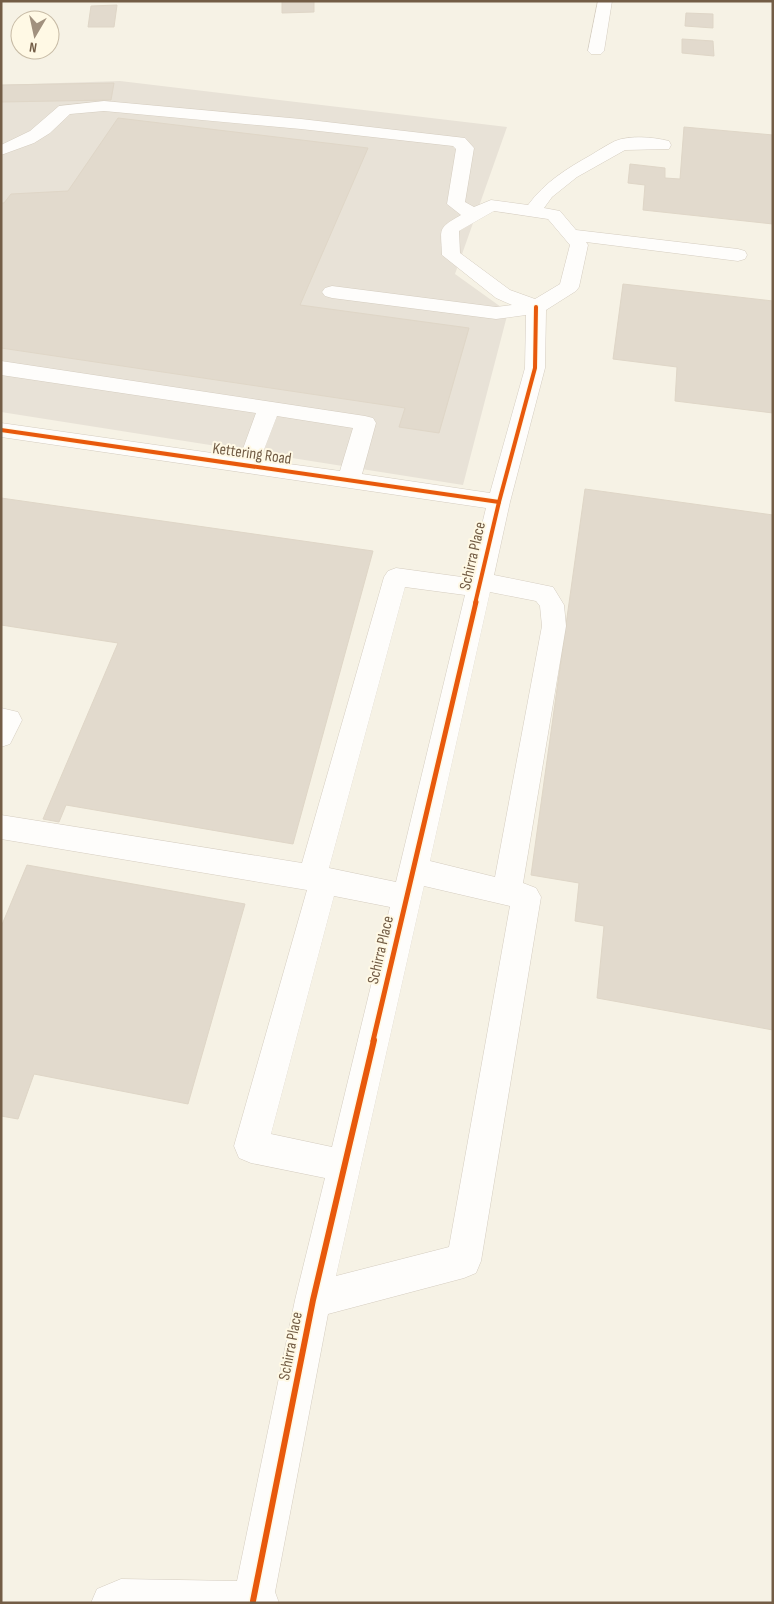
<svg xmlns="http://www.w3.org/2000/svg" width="774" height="1604" font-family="'Sofia Sans Condensed',sans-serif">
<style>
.industrial{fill:#e8e2d7}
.building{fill:#e2dacd;stroke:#dfd6c7}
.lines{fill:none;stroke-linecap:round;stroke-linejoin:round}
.minor-casing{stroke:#d5cdc0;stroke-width:1}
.minor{fill:#fefdfb;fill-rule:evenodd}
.cycleway-far2-casing{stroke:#fff9e5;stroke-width:6}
.cycleway-far1-casing{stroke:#fff9e5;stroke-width:8}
.cycleway-casing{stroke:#fff9e5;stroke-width:9}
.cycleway-far2{stroke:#e8590c;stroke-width:4}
.cycleway-far1{stroke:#e8590c;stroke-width:5}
.cycleway{stroke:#e8590c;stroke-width:6}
.labels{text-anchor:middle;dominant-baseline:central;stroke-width:4;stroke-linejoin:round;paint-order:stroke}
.street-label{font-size:16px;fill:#735d46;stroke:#fff9e5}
</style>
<rect width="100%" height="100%" fill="#f6f2e5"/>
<polygon class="industrial" points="120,81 507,127 455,274 508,312 463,485 1,412 1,85"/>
<g class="building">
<polygon points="282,1 314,1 314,12 282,13"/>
<polygon points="117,5 114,27 88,27 91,6"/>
<polygon points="686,13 713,14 713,28 685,26"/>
<polygon points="682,39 713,41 714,56 682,53"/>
<polygon points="114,83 111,100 1,102 1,85"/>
<polygon points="118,118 368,148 300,305 469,328 439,433 399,427 405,408 1,348 1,203 4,203 11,194 68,191"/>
<polygon points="684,127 773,135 773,224 643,210 645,185 628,183 630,164 665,168 665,178 680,179"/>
<polygon points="623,284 773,301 773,413 675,401 677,367 613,359"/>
<polygon points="585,489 773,515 773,1030 597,998 604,926 575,921 579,883 531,875"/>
<polygon points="1,498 373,551 293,844 66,805 59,822 43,819 118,643 1,625"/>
<polygon points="27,865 245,904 188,1104 34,1074 18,1119 1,1116 1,927"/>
</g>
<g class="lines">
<g class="minor-casing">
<g id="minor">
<polygon points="598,1 612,1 604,51 601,54 591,54 588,51"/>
<path d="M104 101 301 119 465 138 474 148 465 202 474 207 491 200 528 205C545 182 566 169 591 155 599 150 607 145 615 141 630 135 653 137 669 141L671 145 669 149 625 150 577 177 552 197 544 208 560 211 576 230 738 249 745 251 747 255 745 259 738 261 586 242 588 245 579 287 576 291 546 310 545 368 510 502 494 575 553 587 564 605 566 626 523 883 536 888 541 897 481 1261 476 1273 464 1278 328 1314 275 1592 279 1603H91L97 1589 121 1579 237 1581 295 1300 325 1178 251 1163 239 1158 234 1146 307 890 1 839V815L302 863 384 577 388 571 396 568 469 578 486 508 1 437V423L240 457 256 413 1 375V361L365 416 373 418 376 423 362 474 490 493 525 368 526 315 496 319 332 298 325 296 322 292 325 288 332 286 496 307 512 305 496 298 442 255C441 227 437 229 461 215L447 204 456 149 453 146 301 129 104 111 70 114 50 133 34 143 1 155V145L30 131 59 106ZM494 211 548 219 570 245 560 284 535 299 510 290 460 253 459 231ZM277 416 353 428 340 471 260 460ZM405 587 465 595 396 882 329 868ZM490 592 536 601 540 606 542 626 495 877 430 861ZM424 886 510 906 449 1247 336 1276ZM334 896 390 907 332 1147 271 1134Z"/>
<polygon points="1,708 18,712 22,720 10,744 1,747"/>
</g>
</g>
<use href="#minor" class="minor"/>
<g class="cycleway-far2-casing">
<g id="cycleway-far2">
<polyline points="1,430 499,502"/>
<polyline points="475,604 499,502 535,368 536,307"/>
</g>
</g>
<g class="cycleway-far1-casing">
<polyline id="cycleway-far1" points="373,1041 476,602"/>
</g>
<g class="cycleway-casing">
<polyline id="cycleway" points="253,1601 313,1300 374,1040"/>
</g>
<use href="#cycleway-far2" class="cycleway-far2"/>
<use href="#cycleway-far1" class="cycleway-far1"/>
<use href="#cycleway" class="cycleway"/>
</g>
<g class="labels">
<g class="street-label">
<text transform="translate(252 454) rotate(8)">Kettering Road</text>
<text transform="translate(473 556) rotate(-77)">Schirra Place</text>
<text transform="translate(381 950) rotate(-77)">Schirra Place</text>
<text transform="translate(291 1346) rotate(-79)">Schirra Place</text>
</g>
</g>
<rect width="774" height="1604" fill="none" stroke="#735d46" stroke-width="5"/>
<g transform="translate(35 35) rotate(189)"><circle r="24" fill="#fff9e5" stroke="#c7bba5"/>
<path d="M0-4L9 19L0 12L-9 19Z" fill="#a1917e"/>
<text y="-8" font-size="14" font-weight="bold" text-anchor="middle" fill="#735d46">N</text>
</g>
</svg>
